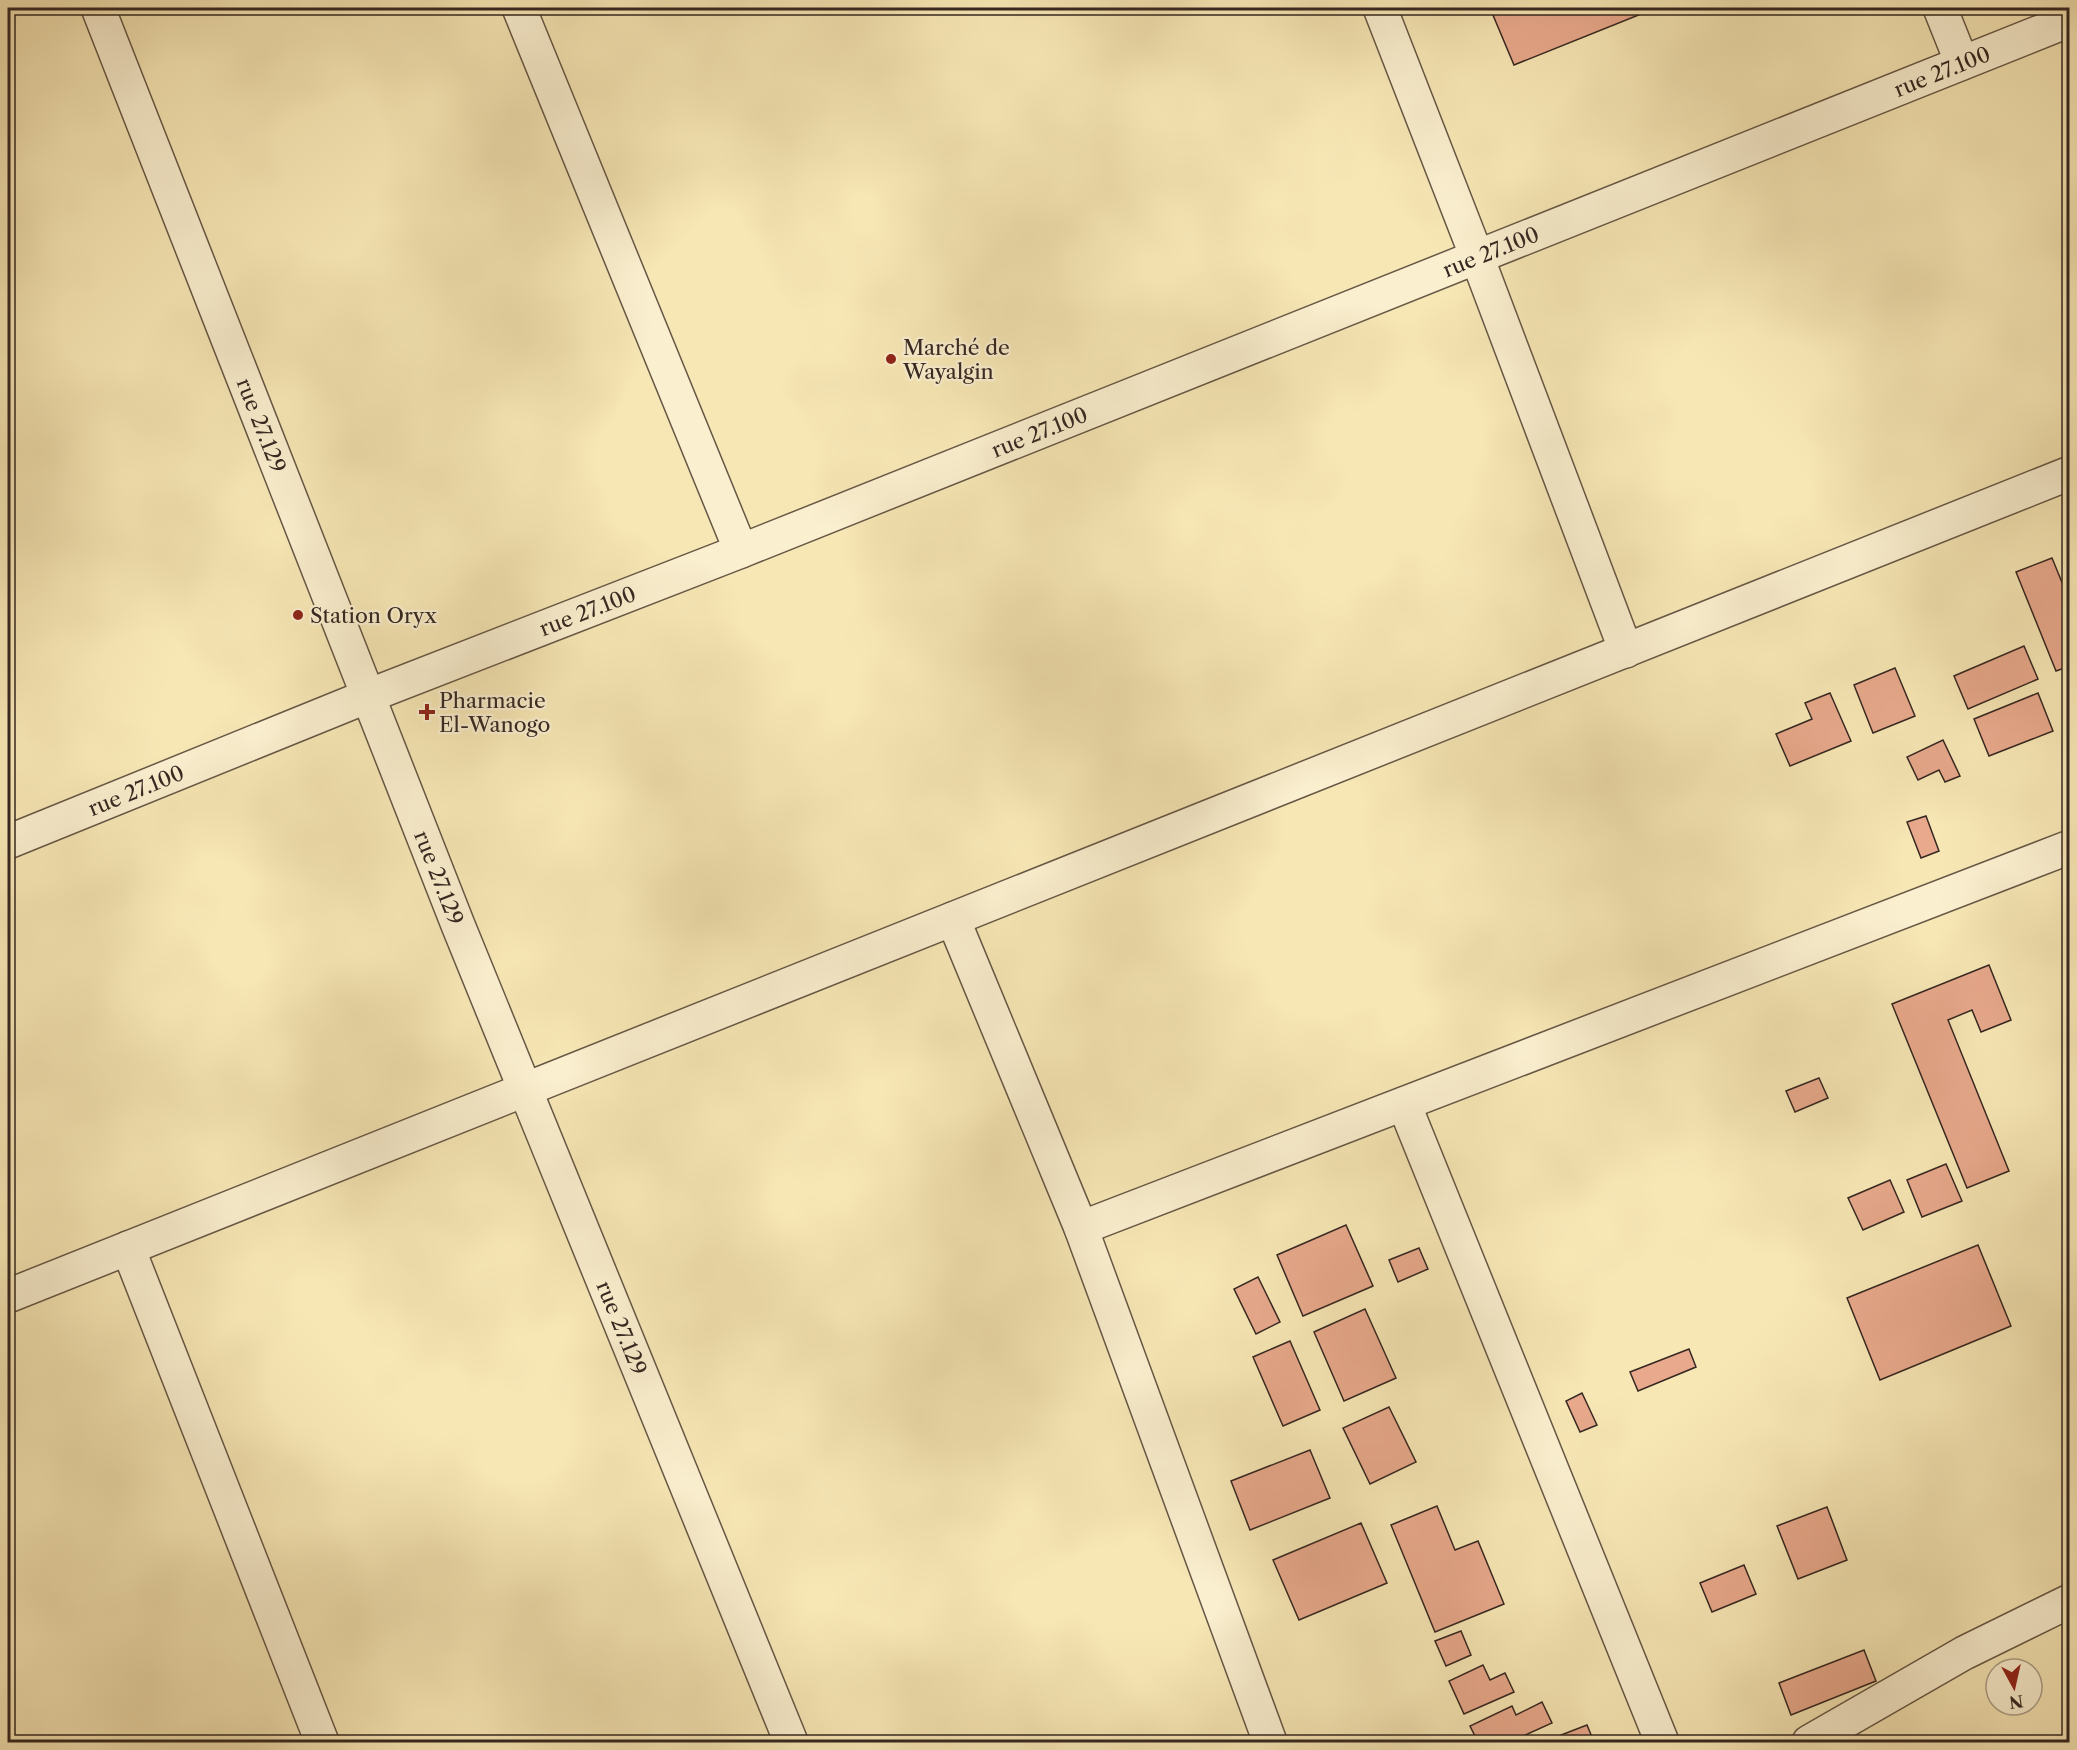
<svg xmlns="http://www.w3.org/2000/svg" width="2077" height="1750" font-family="'Libre Caslon Text',serif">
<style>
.building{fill:#e8a98c;stroke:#352721;stroke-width:1.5}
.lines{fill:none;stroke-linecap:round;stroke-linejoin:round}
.minor-casing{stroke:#665746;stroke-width:36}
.minor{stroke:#faefcf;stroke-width:33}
.poi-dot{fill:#8f2418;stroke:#faefcf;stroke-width:2}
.labels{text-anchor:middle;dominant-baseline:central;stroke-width:4.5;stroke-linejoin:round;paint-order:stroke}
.street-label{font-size:21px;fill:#352721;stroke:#faefcf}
.poi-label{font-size:21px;fill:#352721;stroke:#faefcf;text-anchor:start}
</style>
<rect width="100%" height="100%" fill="#f7e7b5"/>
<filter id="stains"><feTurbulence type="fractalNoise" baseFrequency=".00333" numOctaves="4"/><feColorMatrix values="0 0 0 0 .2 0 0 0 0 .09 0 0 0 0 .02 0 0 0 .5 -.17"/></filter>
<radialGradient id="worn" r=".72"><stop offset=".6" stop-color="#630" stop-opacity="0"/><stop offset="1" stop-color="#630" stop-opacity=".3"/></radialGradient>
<g class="building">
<polygon points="1490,8 1656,8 1514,65"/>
<polygon points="2052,558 2070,602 2070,666 2056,671 2016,572"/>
<polygon points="2024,646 2038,679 1968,709 1954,676"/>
<polygon points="1895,668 1915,716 1873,733 1854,685"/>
<polygon points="1830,693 1851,741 1790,766 1776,734 1812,719 1805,703"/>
<polygon points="2038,693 2053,731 1989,756 1974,719"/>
<polygon points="1943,740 1960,776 1945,782 1939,770 1918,780 1907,757"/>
<polygon points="1926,816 1939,851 1921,858 1907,822"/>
<polygon points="1989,965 2011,1020 1981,1032 1972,1010 1948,1020 2009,1171 1967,1188 1892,1004"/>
<polygon points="1819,1078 1828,1098 1795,1112 1786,1091"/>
<polygon points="1946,1164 1962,1201 1922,1217 1907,1180"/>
<polygon points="1890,1180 1904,1212 1863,1230 1848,1198"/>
<polygon points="1346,1225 1373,1286 1303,1316 1277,1255"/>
<polygon points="1978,1245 2011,1326 1880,1380 1847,1298"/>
<polygon points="1419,1248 1428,1269 1398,1282 1389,1260"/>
<polygon points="1258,1277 1280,1322 1256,1334 1234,1289"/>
<polygon points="1365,1309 1396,1378 1344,1401 1314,1332"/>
<polygon points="1290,1341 1320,1410 1283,1426 1253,1357"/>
<polygon points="1689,1349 1696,1367 1638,1391 1630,1372"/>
<polygon points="1582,1393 1597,1425 1580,1432 1566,1401"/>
<polygon points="1389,1407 1416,1462 1370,1484 1343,1428"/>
<polygon points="1310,1450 1330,1498 1250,1530 1231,1481"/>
<polygon points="1437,1506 1455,1550 1478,1541 1504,1604 1435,1632 1391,1525"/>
<polygon points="1827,1507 1847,1560 1798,1579 1777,1526"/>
<polygon points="1361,1523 1387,1583 1299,1620 1273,1560"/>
<polygon points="1744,1565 1756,1594 1712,1612 1700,1583"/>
<polygon points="1461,1631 1471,1655 1446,1666 1435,1641"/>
<polygon points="1864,1650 1876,1681 1791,1715 1779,1683"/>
<polygon points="1483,1665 1490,1680 1505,1673 1514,1692 1464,1714 1449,1681"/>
<polygon points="1542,1702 1552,1723 1510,1742 1478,1742 1470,1726 1512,1706 1516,1715"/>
<polygon points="1587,1725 1594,1742 1543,1742"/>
</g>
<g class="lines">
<g class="minor-casing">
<g id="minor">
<path id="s1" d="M98 8 458 925 791 1742"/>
<polyline points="519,8 741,551"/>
<polyline points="1380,8 1477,257 1626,651"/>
<polyline points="1940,8 1962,63"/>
<path id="s2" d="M8 842 368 696 741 551 2070 20"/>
<polyline points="953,919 1081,1228 1270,1742"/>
<polyline points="1404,1104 1662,1742"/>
<polyline points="1081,1228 2070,847"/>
<polyline points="128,1248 322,1742"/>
<polyline points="8,1296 2070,473"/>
<polyline points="1809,1742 1964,1653 2070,1601"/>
</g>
</g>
<use href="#minor" class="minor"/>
</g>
<g class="poi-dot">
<circle cx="891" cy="359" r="6"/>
<circle cx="298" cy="615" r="6"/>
<path d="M424 703h6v6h6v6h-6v6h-6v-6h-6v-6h6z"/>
</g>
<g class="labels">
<g class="street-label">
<text stroke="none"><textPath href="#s2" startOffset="2082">rue 27.100</textPath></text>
<text stroke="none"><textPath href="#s2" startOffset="1596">rue 27.100</textPath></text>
<text stroke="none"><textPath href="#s1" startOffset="448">rue 27.129</textPath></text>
<text stroke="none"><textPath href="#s2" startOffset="1110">rue 27.100</textPath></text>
<text stroke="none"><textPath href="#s2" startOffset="624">rue 27.100</textPath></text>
<text stroke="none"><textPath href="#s2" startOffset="138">rue 27.100</textPath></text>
<text stroke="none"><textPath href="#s1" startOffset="934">rue 27.129</textPath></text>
<text stroke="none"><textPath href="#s1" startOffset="1420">rue 27.129</textPath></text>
</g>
<g class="poi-label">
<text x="903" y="347">Marché de<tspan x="903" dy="24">Wayalgin</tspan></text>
<text x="310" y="615">Station Oryx</text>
<text x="439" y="700">Pharmacie<tspan x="439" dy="24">El-Wanogo</tspan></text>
</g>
</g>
<rect width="2077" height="1750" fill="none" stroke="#f7e7b5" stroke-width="30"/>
<rect x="9" y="9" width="2059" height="1732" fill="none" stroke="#352721" stroke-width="3"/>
<rect x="15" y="15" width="2047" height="1720" fill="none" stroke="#352721" stroke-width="1.5"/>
<g transform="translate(2014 1687) rotate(172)"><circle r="28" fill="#faefcf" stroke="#ab9f89" stroke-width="1.5"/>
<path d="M0-4.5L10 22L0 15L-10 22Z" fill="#8f2418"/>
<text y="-9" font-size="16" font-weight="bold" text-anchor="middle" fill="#352721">N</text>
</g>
<rect width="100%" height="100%" filter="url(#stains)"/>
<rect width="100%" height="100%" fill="url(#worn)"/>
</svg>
